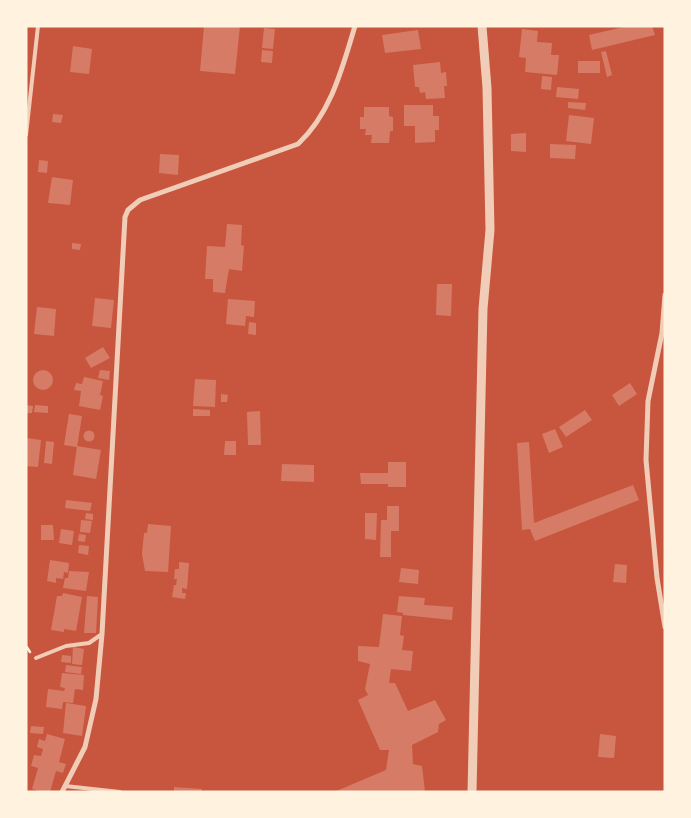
<svg xmlns="http://www.w3.org/2000/svg" width="691" height="818" font-family="Merriweather,serif">
<style>
.building{fill:#d67c66}
.lines{fill:none;stroke-linecap:round;stroke-linejoin:round}
.path{stroke:#fff3e0;stroke-width:2.5}
.service{stroke:#f1ccb7;stroke-width:4}
.minor{stroke:#f1ccb7;stroke-width:5}
.tertiary{stroke:#f1ccb7;stroke-width:9}
</style>
<rect width="100%" height="100%" fill="#c8553d"/>
<g class="building">
<polygon points="204,26 240,26 235,74 200,71"/>
<polygon points="628,26 652,26 655,35 592,50 589,35"/>
<polygon points="264,28 275,29 273,49 262,48"/>
<polygon points="522,29 538,31 537,42 552,43 551,55 559,55 557,75 525,72 526,58 519,57"/>
<polygon points="418,30 421,49 385,53 382,35"/>
<polygon points="73,46 92,49 89,74 70,72"/>
<polygon points="262,50 273,51 272,63 261,62"/>
<polygon points="606,51 612,75 607,77 601,52"/>
<rect x="578" y="61" width="22" height="12"/>
<polygon points="440,62 441,73 446,72 447,86 444,86 445,98 426,99 425,92 420,93 419,87 415,87 413,65"/>
<polygon points="542,76 552,77 551,90 541,89"/>
<polygon points="557,87 579,89 578,99 556,97"/>
<polygon points="568,102 586,103 585,110 568,108"/>
<polygon points="404,105 433,105 433,116 439,116 439,130 435,130 435,142 415,143 415,126 404,126"/>
<polygon points="364,107 389,107 389,116 393,117 393,131 390,131 389,143 371,143 372,135 365,135 366,129 360,129 360,117 364,117"/>
<polygon points="53,114 63,115 61,123 52,122"/>
<polygon points="569,115 594,118 591,144 566,141"/>
<polygon points="526,133 526,152 511,151 511,134"/>
<polygon points="550,144 576,145 575,159 550,158"/>
<polygon points="160,154 179,155 178,175 159,173"/>
<polygon points="39,160 48,161 47,173 38,172"/>
<polygon points="52,177 73,180 70,205 48,203"/>
<polygon points="227,224 242,225 241,245 244,246 242,271 229,269 225,293 213,292 213,279 205,279 207,246 225,247"/>
<polygon points="72,243 81,244 80,250 72,249"/>
<polygon points="437,284 452,284 451,316 436,315"/>
<polygon points="95,298 114,300 111,328 92,326"/>
<polygon points="228,299 255,301 254,317 246,316 245,326 226,324"/>
<polygon points="37,307 56,309 54,336 34,334"/>
<polygon points="249,322 256,323 256,335 248,334"/>
<polygon points="103,347 110,358 91,368 85,358"/>
<polygon points="100,370 110,371 109,380 98,378"/>
<circle cx="43" cy="380" r="10"/>
<polygon points="84,377 103,381 100,395 103,396 100,410 79,406 81,391 74,390 76,383 82,384"/>
<polygon points="195,379 216,380 215,407 193,406"/>
<polygon points="630,383 637,394 619,406 612,395"/>
<polygon points="221,394 228,395 227,402 221,402"/>
<polygon points="26,405 33,406 32,413 26,413"/>
<polygon points="35,405 48,406 48,413 34,412"/>
<polygon points="193,409 210,410 210,416 193,416"/>
<polygon points="585,410 592,420 566,437 559,427"/>
<polygon points="260,411 261,445 248,445 247,412"/>
<polygon points="69,414 82,416 77,447 64,445"/>
<polygon points="555,429 563,447 549,453 542,434"/>
<circle cx="89" cy="436" r="5.5"/>
<polygon points="26,438 41,440 38,467 26,466"/>
<polygon points="46,441 54,442 52,464 44,463"/>
<polygon points="225,441 236,441 236,455 224,455"/>
<polygon points="529,442 534,523 633,485 639,500 535,541 530,529 522,530 517,443"/>
<polygon points="77,446 101,450 96,479 73,475"/>
<polygon points="388,462 406,462 406,487 388,487 388,484 361,484 360,473 388,473"/>
<polygon points="282,464 314,465 314,482 281,481"/>
<polygon points="66,500 92,503 90,511 65,508"/>
<polygon points="387,506 399,506 399,531 391,531 391,557 380,557 381,520 387,520"/>
<polygon points="86,513 93,514 93,520 85,519"/>
<polygon points="365,513 377,513 376,540 365,539"/>
<polygon points="81,520 92,521 90,533 80,532"/>
<polygon points="148,524 171,526 168,572 145,571 142,554 144,533 147,533"/>
<polygon points="41,525 53,525 54,540 41,540"/>
<polygon points="61,529 74,531 72,545 59,543"/>
<polygon points="79,534 86,535 85,542 78,541"/>
<polygon points="79,545 89,546 88,555 78,553"/>
<polygon points="50,560 69,563 68,573 64,572 63,579 56,578 56,583 47,581"/>
<polygon points="179,562 189,563 187,589 182,588 182,593 186,593 185,599 172,597 174,585 176,585 177,579 174,579 175,569 179,569"/>
<polygon points="615,564 627,565 626,583 613,582"/>
<polygon points="401,568 419,570 418,584 399,582"/>
<polygon points="69,571 89,572 86,591 63,588 65,578 68,578"/>
<polygon points="63,593 82,597 76,631 64,629 64,632 51,630 57,596 62,596"/>
<polygon points="87,596 98,597 96,633 84,633"/>
<polygon points="399,596 425,598 424,605 453,607 452,620 403,615 403,613 397,612"/>
<polygon points="383,614 402,616 400,635 404,636 402,650 413,651 411,671 391,669 389,683 395,683 408,711 435,700 446,720 439,724 438,732 412,745 413,764 422,766 425,792 334,792 386,770 389,750 380,750 358,700 368,695 365,689 370,664 358,661 358,646 379,647"/>
<polygon points="73,647 84,649 82,665 72,664"/>
<polygon points="62,655 71,656 71,663 61,662"/>
<polygon points="66,665 82,667 81,674 65,672"/>
<polygon points="62,673 84,675 83,690 75,689 73,703 63,702 62,709 46,707 48,689 64,691 65,688 60,687"/>
<polygon points="66,703 86,706 82,736 63,733"/>
<polygon points="31,726 44,727 43,734 30,733"/>
<polygon points="47,734 65,739 59,762 66,764 63,773 56,771 50,792 43,792 32,789 38,768 31,766 34,755 41,756 43,749 37,747 39,739 45,741"/>
<polygon points="600,734 616,736 614,758 598,757"/>
<polygon points="174,787 202,789 201,792 174,792"/>
</g>
<g class="lines">
<polyline class="path" points="26,646 30,652"/>
<g class="service">
<polyline points="26,135 38,26"/>
<polyline points="36,658 66,646 89,643 102,634"/>
<polyline points="65,786 120,792"/>
</g>
<g class="minor">
<polyline points="665,295 662,333 648,401 646,460 657,578 665,627"/>
<path d="M62 792 85 747 96 699 102 634 125 217 128 210 140 200 298 144C331 113 342 69 355 26"/>
</g>
<polyline class="tertiary" points="472,792 483,309 490,230 487,88 482,26"/>
</g>
<rect width="691" height="818" fill="none" stroke="#fff3e0" stroke-width="55"/>
</svg>
